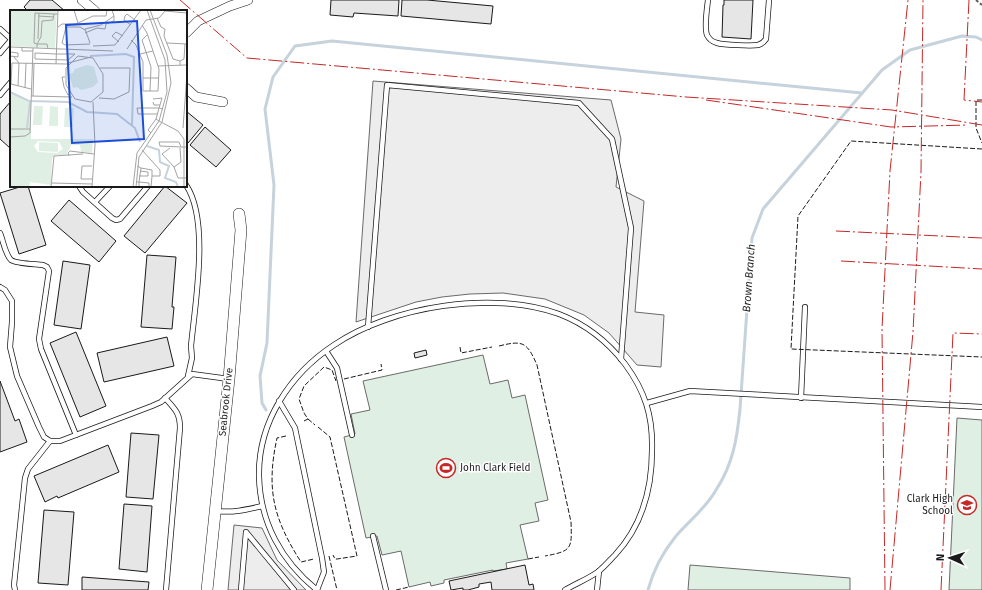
<svg xmlns="http://www.w3.org/2000/svg" width="982" height="590" font-family="'Fira Sans',sans-serif">
<style>
.green{fill:#e0efe3;stroke:#6a6a6a}
.parking{fill:#ededed;stroke:#6a6a6a}
.lines{fill:none;stroke-linecap:round;stroke-linejoin:round}
.stream{stroke:#c6d2dc;stroke-width:3}
.building{fill:#e6e6e6;stroke:#1a1a1a}
.service-casing{stroke:#1a1a1a;stroke-width:6}
.minor-casing{stroke:#1a1a1a;stroke-width:10}
.tertiary-casing{stroke:#1a1a1a;stroke-width:12}
.path{stroke:#5f5f5f;stroke-width:2;stroke-dasharray:3 2;stroke-linecap:butt}
.service{stroke:#fff;stroke-width:4.5}
.minor{stroke:#fff;stroke-width:9}
.tertiary{stroke:#fff;stroke-width:11}
.fence{stroke:#1a1a1a;stroke-width:1;stroke-dasharray:5 2;stroke-linecap:butt}
.power{stroke:#c62828;stroke-width:1;stroke-dasharray:14 3 2 3;stroke-linecap:butt}
.labels{text-anchor:middle;dominant-baseline:central;stroke-width:3;stroke-linejoin:round;paint-order:stroke}
.street-label{font-size:10px;fill:#1a1a1a;stroke:#fff}
.poi-label{font-size:10px;fill:#1a1a1a;stroke:#fff;text-anchor:start}
.water-label{font-size:11px;font-style:italic;fill:#1a1a1a;stroke:#fff}
.inset-river{fill:none;stroke:#c6d2dc;stroke-width:2}
.inset-road{fill:none;stroke:#a3a3a3;stroke-width:1}
.view{fill:#1d4ed8;fill-opacity:0.15;stroke:#1d4ed8;stroke-width:2}
.inset-edge{fill:none;stroke:#1a1a1a;stroke-width:2}
</style>
<rect width="100%" height="100%" fill="#fff"/>
<g class="green">
<polygon points="483,355 490,384 508,380 512,398 525,395 548,500 535,503 539,521 520,525 528,559 506,563 507,569 493,571 493,570 444,580 444,583 431,586 430,582 409,587 401,551 382,555 377,536 366,538 344,437 355,434 351,414 370,410 363,381"/>
<polygon points="957,418 982,420 982,590 949,590"/>
<polygon points="690,565 850,578 850,590 688,590"/>
</g>
<g class="parking">
<polygon points="373,81 611,100 621,139 616,187 644,201 635,312 664,315 661,367 637,365 609,333 584,315 545,299 503,293 470,294 442,297 416,302 356,322"/>
<polygon points="234,525 262,528 277,560 306,590 228,590"/>
</g>
<g class="lines">
<g class="stream">
<polyline points="266,410 262,403 260,376 267,343 274,185 265,109 273,77 295,46 332,41 862,93"/>
<path d="M648 590C653 571 663 552 676 536 689 521 706 508 716 490 733 464 737 439 740 409L752 238 763 209 882 70 910 50 962 36 976 37 982 40"/>
</g>
</g>
<g class="building">
<polygon points="30,0 52,0 65,11 28,11 24,7"/>
<polygon points="331,0 399,0 398,16 354,13 353,17 330,15"/>
<polygon points="402,0 427,0 493,6 491,24 401,16"/>
<polygon points="724,0 753,0 751,39 722,37 723,5 724,5"/>
<polygon points="11,101 11,147 10,148 0,139 0,114"/>
<polygon points="186,111 203,125 188,143 186,142"/>
<polygon points="205,127 231,150 216,167 190,145"/>
<polygon points="23,186 28,186 46,245 19,254 0,193"/>
<polygon points="165,186 187,203 145,253 124,236"/>
<polygon points="69,200 116,241 99,262 51,221"/>
<polygon points="147,255 176,257 172,307 174,307 172,329 141,327"/>
<polygon points="63,261 90,265 81,329 54,325"/>
<polygon points="76,332 106,406 80,417 50,343"/>
<polygon points="167,337 174,366 104,382 97,353"/>
<polygon points="426,350 427,355 415,358 414,353"/>
<polygon points="0,381 15,421 19,419 27,442 0,452"/>
<polygon points="131,433 159,435 153,499 126,497"/>
<polygon points="108,445 119,472 58,498 57,496 45,502 34,476"/>
<polygon points="124,504 152,506 147,572 119,569"/>
<polygon points="44,510 74,512 68,585 38,583"/>
<polygon points="525,565 529,585 533,584 534,590 492,590 491,582 479,584 479,587 468,590 463,590 463,588 451,590 449,581"/>
<polygon points="82,577 149,582 148,590 82,590"/>
</g>
<g class="lines">
<g class="service-casing">
<g id="service">
<path d="M708 0C707 9 704 27 707 35 709 39 713 42 717 43 724 45 752 46 758 45 762 44 764 42 766 39L769 0"/>
<polyline points="0,29 11,39"/>
<polyline points="0,53 11,40"/>
<polyline points="0,95 11,82"/>
<path d="M186 185C210 220 195 304 191 346L192 358 188 376"/>
<polyline points="79,186 83,192 112,218 116,220 120,219 148,186"/>
<polyline points="95,202 110,186"/>
<path d="M0 233C3 240 5 254 11 260 17 264 36 264 43 265L47 267 49 271 39 339 41 349 76 435"/>
<polyline points="0,287 5,290 12,301 12,322 10,347 17,376 39,427 44,437 50,441 60,441 152,406 161,402 192,374 229,379"/>
<polyline points="368,327 387,85 579,103 612,139 631,228 621,359"/>
<polyline points="326,351 337,368 352,435"/>
<path d="M165 398C175 409 180 413 180 428L166 590"/>
<polyline points="801,398 805,307"/>
<polyline points="279,401 295,428 322,558 324,572 317,590"/>
<polyline points="647,403 690,391 982,407"/>
<path d="M216 511C232 513 246 510 262 506"/>
<polyline points="373,536 386,590"/>
<polyline points="15,590 14,585 25,478 28,469 50,441"/>
<polyline points="241,590 246,532 294,590"/>
<path d="M317 590C281 561 260 522 259 476 258 422 290 374 334 345 391 306 494 290 559 314 585 324 608 342 625 364 645 391 653 416 652 450 652 489 642 526 615 555 610 560 605 566 599 571 590 578 575 584 565 590"/>
<polyline points="597,590 599,571"/>
</g>
</g>
<g class="minor-casing">
<g id="minor">
<polyline points="82,0 95,11"/>
<polyline points="186,33 198,21 230,6 248,0"/>
<polyline points="186,88 196,97 223,102"/>
</g>
</g>
<g class="tertiary-casing">
<polyline id="tertiary" points="207,590 229,379 241,230 239,214"/>
</g>
<polyline class="path" points="976,0 982,5"/>
<use href="#service" class="service"/>
<use href="#minor" class="minor"/>
<use href="#tertiary" class="tertiary"/>
<g class="fence">
<polyline points="982,100 976,100 976,128 982,143"/>
<polyline points="982,149 851,141 798,216 791,349 982,357"/>
<path d="M499 346C523 340 527 342 537 365L571 522C572 549 572 551 545 556"/>
<polyline points="460,347 461,353 492,347"/>
<polyline points="344,379 382,370 381,364"/>
<polyline points="308,419 315,425"/>
<polyline points="304,421 308,419 304,413 299,399 304,386 324,367 332,370 336,381"/>
<polyline points="318,427 330,437 357,556 337,559 335,559 333,555"/>
<path d="M286 436 277 438C266 489 273 518 301 562L314 559"/>
<polyline points="329,556 337,590"/>
<polyline points="528,559 539,557"/>
<polyline points="396,590 409,587"/>
</g>
<g class="power">
<polyline points="180,0 247,58 686,97 892,110 982,125"/>
<polyline points="969,0 964,100 982,102"/>
<polyline points="706,100 891,127 968,125"/>
<polyline points="836,231 982,238"/>
<polyline points="841,261 982,269"/>
<polyline points="885,590 882,329 890,171 908,0"/>
<polyline points="890,590 913,332 921,172 923,0"/>
<polyline points="941,590 953,333 982,334"/>
</g>
</g>
<defs>
<g id="stadium-ring" transform="scale(1)"><circle r="9.5" fill="#fff" stroke="#c62828" stroke-width="1.5"/><path d="M0-5a6.5 5 0 1 0 0 10a6.5 5 0 1 0 0-10ZM-3.5-1.8h7v3.6h-7Z" fill="#c62828"/></g>
<g id="school-ring" transform="scale(1)"><circle r="9.5" fill="#fff" stroke="#c62828" stroke-width="1.5"/><path d="M0-5L7-2L0 1L-7-2ZM-4 1L0 2.5L4 1V4Q0 6-4 4Z" fill="#c62828"/></g>
</defs>
<g fill-rule="evenodd">
<use href="#stadium-ring" x="446" y="468"/>
<use href="#school-ring" x="967" y="505"/>
</g>
<g class="labels">
<g class="street-label">
<text transform="translate(226 402) rotate(-84)">Seabrook Drive</text>
</g>
<g class="poi-label">
<text x="460" y="468">John Clark Field</text>
<text x="953" y="499" text-anchor="end">Clark High<tspan x="953" dy="12">School</tspan></text>
</g>
<g class="water-label">
<text transform="translate(749 278) rotate(-86)">Brown Branch</text>
</g>
</g>
<g transform="translate(10 10)">
<rect width="177" height="177" fill="#fff"/>
<path d="M0 0H47L45 38 0 36ZM77 55 84 57 88 72 83 77 71 80 67 77 63 78 59 64 63 63 65 59ZM0 82 21 93V129H83L82 143 71 142 70 135H61L56 145H46L42 148 41 175 20 172 19 177H0ZM28 131 49 132 53 139 47 143 28 142 24 136ZM24 96H33L32 115H23ZM40 96 48 97V116H39ZM55 98H64L63 117H54ZM29 132 48 133V142L29 141Z" fill="#e0efe3" fill-rule="evenodd"/>
<path class="inset-river" d="M80 46 116 44 124 47 122 115M0 82 19 91 58 92 77 102 107 104 125 118 130 132M17 118 20 92M137 136 149 140 150 152 159 156 155 168 166 172 168 177"/>
<path class="inset-road" d="M64 0 68 13M28 6 44 7M147 8 151 17 155 19 154 26 163 49 170 51V55M121 15 114 10 115 6 117 4 125 10M48 17 52 14H66L83 6H96L97 0M75 20 70 17H56L52 33 55 35 80 34M75 23 87 18 95 19 96 14 104 11V6M138 24 132 30 141 57 140 81M28 29 29 3M121 30 126 35 133 52V81H148L149 59 137 23 132 15M109 32 102 26 106 22 113 26M80 33 75 19 91 15 104 6 102 0M157 33 177 34M83 36 105 35 131 0M0 37 103 41M12 37V41H23M27 38V34L24 33 25 3 44 4M38 39 37 34H27L31 27 32 11 43 10 44 4H48M117 39 136 10 149 8 155 1 177 3M177 40V59M0 42 8 43V47L0 46M25 43 46 44H65L58 50 25 49ZM130 44 143 41M68 46 83 48 93 64V82L81 92 65 89 56 75V58ZM4 47 9 53 8 76M170 51 174 49 175 34M58 53 81 47M46 54 48 0M148 56 176 55M55 67H52L54 77 58 85 60 83M133 68H149M15 78 16 53M21 79 1 74 2 53 57 54M21 86 62 87M23 86 24 53M89 88 104 89 119 82 120 58H90M143 92 144 95H150L152 88 143 89M147 104H128L127 98H149L150 95M146 109 149 98 153 99M149 111 168 121 174 129V177M173 118 177 64M0 119H20M141 123 138 120 146 109 149 111M0 127 15 126 20 123 23 38M171 137 150 136 149 132H169L171 137H177M160 138 152 144 164 157 171 152 170 138M132 140 150 160V166H142L141 177M59 146 58 143 60 141 84 144M164 157 168 168H177M131 158 142 160V166M129 166H138V162L130 161M82 169H71L72 156H82M127 172H129L131 158 127 156M42 173 82 174M41 177 44 146 73 144M82 177 85 135 83 92M123 177 127 143 149 111 157 82 155 50 137 0M126 177 129 147 152 112 161 73 157 45 140 0M129 177V172L139 173V177"/>
<path class="view" d="M127 11 134 129 62 133 56 15Z"/>
<rect width="177" height="177" class="inset-edge"/>
</g>
<g transform="translate(950 558) rotate(273)" stroke="#ffffff" stroke-width="3" paint-order="stroke">
<path d="M0-3L7 15L0 10L-7 15Z" fill="#1a1a1a"/>
<text y="-6" font-size="11" font-weight="bold" text-anchor="middle" fill="#1a1a1a">N</text>
</g>
</svg>
